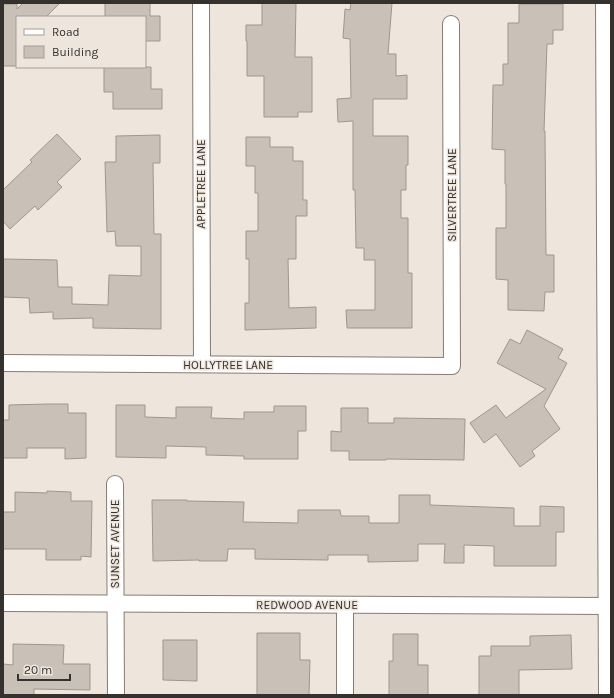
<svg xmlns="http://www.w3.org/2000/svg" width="614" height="698" font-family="Karla,sans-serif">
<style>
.building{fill:#c9c0b8;stroke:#9f978f}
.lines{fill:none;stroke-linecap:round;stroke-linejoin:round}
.minor-casing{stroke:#847c75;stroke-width:18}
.tertiary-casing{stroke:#847c75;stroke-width:22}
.minor{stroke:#fff;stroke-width:16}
.tertiary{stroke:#fff;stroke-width:20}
.labels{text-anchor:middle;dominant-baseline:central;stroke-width:3;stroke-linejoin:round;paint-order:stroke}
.street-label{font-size:12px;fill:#34312e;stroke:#eee5dd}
</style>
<rect width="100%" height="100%" fill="#eee5dd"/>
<g class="building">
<polygon points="23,3 60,3 46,17 17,17 17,66 3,66 3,4 17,4 17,9"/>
<polygon points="105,3 150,3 150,16 160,16 160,41 145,41 145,17 105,17"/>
<polygon points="262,3 296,3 295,57 312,57 312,112 298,112 298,117 264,117 264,76 247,76 247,41 246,41 246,25 262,25"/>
<polygon points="351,3 392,3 388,54 396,54 396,76 407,75 407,99 373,99 373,136 408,136 408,165 406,165 406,190 401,190 401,218 408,218 408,273 412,273 412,328 347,328 346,310 375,310 375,260 364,260 364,248 356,248 355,190 353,190 353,121 338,122 337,99 351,98 350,39 343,38 345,9 350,10"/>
<polygon points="519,4 563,4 563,30 553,30 553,44 547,44 544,131 545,131 546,255 554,255 554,292 545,292 544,311 508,310 508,280 496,279 496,228 506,228 506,184 505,184 505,150 492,149 493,85 503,85 503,64 508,64 508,23 519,23"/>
<polygon points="104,67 151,67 151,89 162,89 162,109 113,109 113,92 104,92"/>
<polygon points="57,134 81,159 57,182 62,187 38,210 35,206 10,229 3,221 3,190 32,162 30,160"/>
<polygon points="160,135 160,163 153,163 154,234 161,234 161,329 93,328 93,318 53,319 53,312 30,313 29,298 3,297 3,259 57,260 58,287 72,287 72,304 108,305 109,275 141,276 141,246 116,246 115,231 107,232 105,162 116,162 116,136"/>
<polygon points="246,137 270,137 270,147 293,147 293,161 303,161 303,200 307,200 307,216 296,216 296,259 288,259 289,308 316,307 316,328 245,330 245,303 249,303 249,259 246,259 246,231 258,231 258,193 255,193 255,166 246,166"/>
<polygon points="527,330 563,349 558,358 567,363 544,406 560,429 532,451 535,456 520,467 496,434 484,443 470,423 496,405 506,418 546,389 497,363 510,339 520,344"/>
<polygon points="47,404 68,404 68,413 86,413 86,458 65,459 65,448 27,448 27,458 3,458 3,420 9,420 9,405"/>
<polygon points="116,405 145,405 145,417 176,418 176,407 212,407 211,418 244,419 244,412 274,412 274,406 306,406 306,431 298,431 298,459 244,459 244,456 206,455 206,447 166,446 166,458 116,457"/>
<polygon points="341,408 368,408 368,423 394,423 394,418 465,419 464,460 386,459 386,460 349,460 349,451 331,451 331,431 341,432"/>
<polygon points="47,491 71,492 71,501 92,501 91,557 81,556 81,560 46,560 46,549 3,549 3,512 15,512 15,492 47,493"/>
<polygon points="399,495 430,495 430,505 514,508 514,526 540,526 540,506 564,507 564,532 556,532 556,566 494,566 494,546 464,545 464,563 444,563 445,544 418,544 418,561 368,562 368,555 328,555 328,560 255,559 255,549 228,549 227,561 199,561 199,560 153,561 152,500 187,500 187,501 244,502 243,522 298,523 298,510 340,510 341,516 369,516 369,523 399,523"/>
<polygon points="257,633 300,633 300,660 310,660 309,695 257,695"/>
<polygon points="393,634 418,634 418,665 428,665 428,695 389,695 389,661 393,661"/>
<polygon points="571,635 572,669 519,670 519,695 479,695 479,656 491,656 491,646 530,646 530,636"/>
<polygon points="163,640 197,640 197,681 163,680"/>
<polygon points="13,644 64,645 63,664 90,664 90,690 34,689 34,695 3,695 3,664 13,665"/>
</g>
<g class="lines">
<g class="minor-casing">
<g id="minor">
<polyline points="201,3 202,364"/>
<polyline points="3,363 452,366 451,24"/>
<polyline points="115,484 116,695"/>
<polyline points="3,603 611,606"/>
<polyline points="345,695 345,606"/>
</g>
</g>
<g class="tertiary-casing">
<polyline id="tertiary" points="606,3 609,695"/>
</g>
<use href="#minor" class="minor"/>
<use href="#tertiary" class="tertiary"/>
</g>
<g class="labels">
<g class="street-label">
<text transform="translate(201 184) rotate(-90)">APPLETREE LANE</text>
<text transform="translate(452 195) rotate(-90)">SILVERTREE LANE</text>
<text x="228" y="365">HOLLYTREE LANE</text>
<text transform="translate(115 544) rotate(-90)">SUNSET AVENUE</text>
<text x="307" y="605">REDWOOD AVENUE</text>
</g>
</g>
<rect width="614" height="698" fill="none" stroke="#34312e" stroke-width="8"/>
<rect x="16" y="16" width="130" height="52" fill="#eee5dd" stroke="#a49d97"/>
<rect x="24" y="29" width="20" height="6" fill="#ffffff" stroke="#a49d97"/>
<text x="52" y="36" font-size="12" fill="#34312e">Road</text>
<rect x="24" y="46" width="20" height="12" fill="#c9c0b8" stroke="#a49d97"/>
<text x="52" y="56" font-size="12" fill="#34312e">Building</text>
<path d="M18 674v6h52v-6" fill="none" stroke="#34312e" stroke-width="2"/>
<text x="24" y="674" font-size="12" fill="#34312e" stroke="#eee5dd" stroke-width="3" paint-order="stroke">20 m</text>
</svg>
